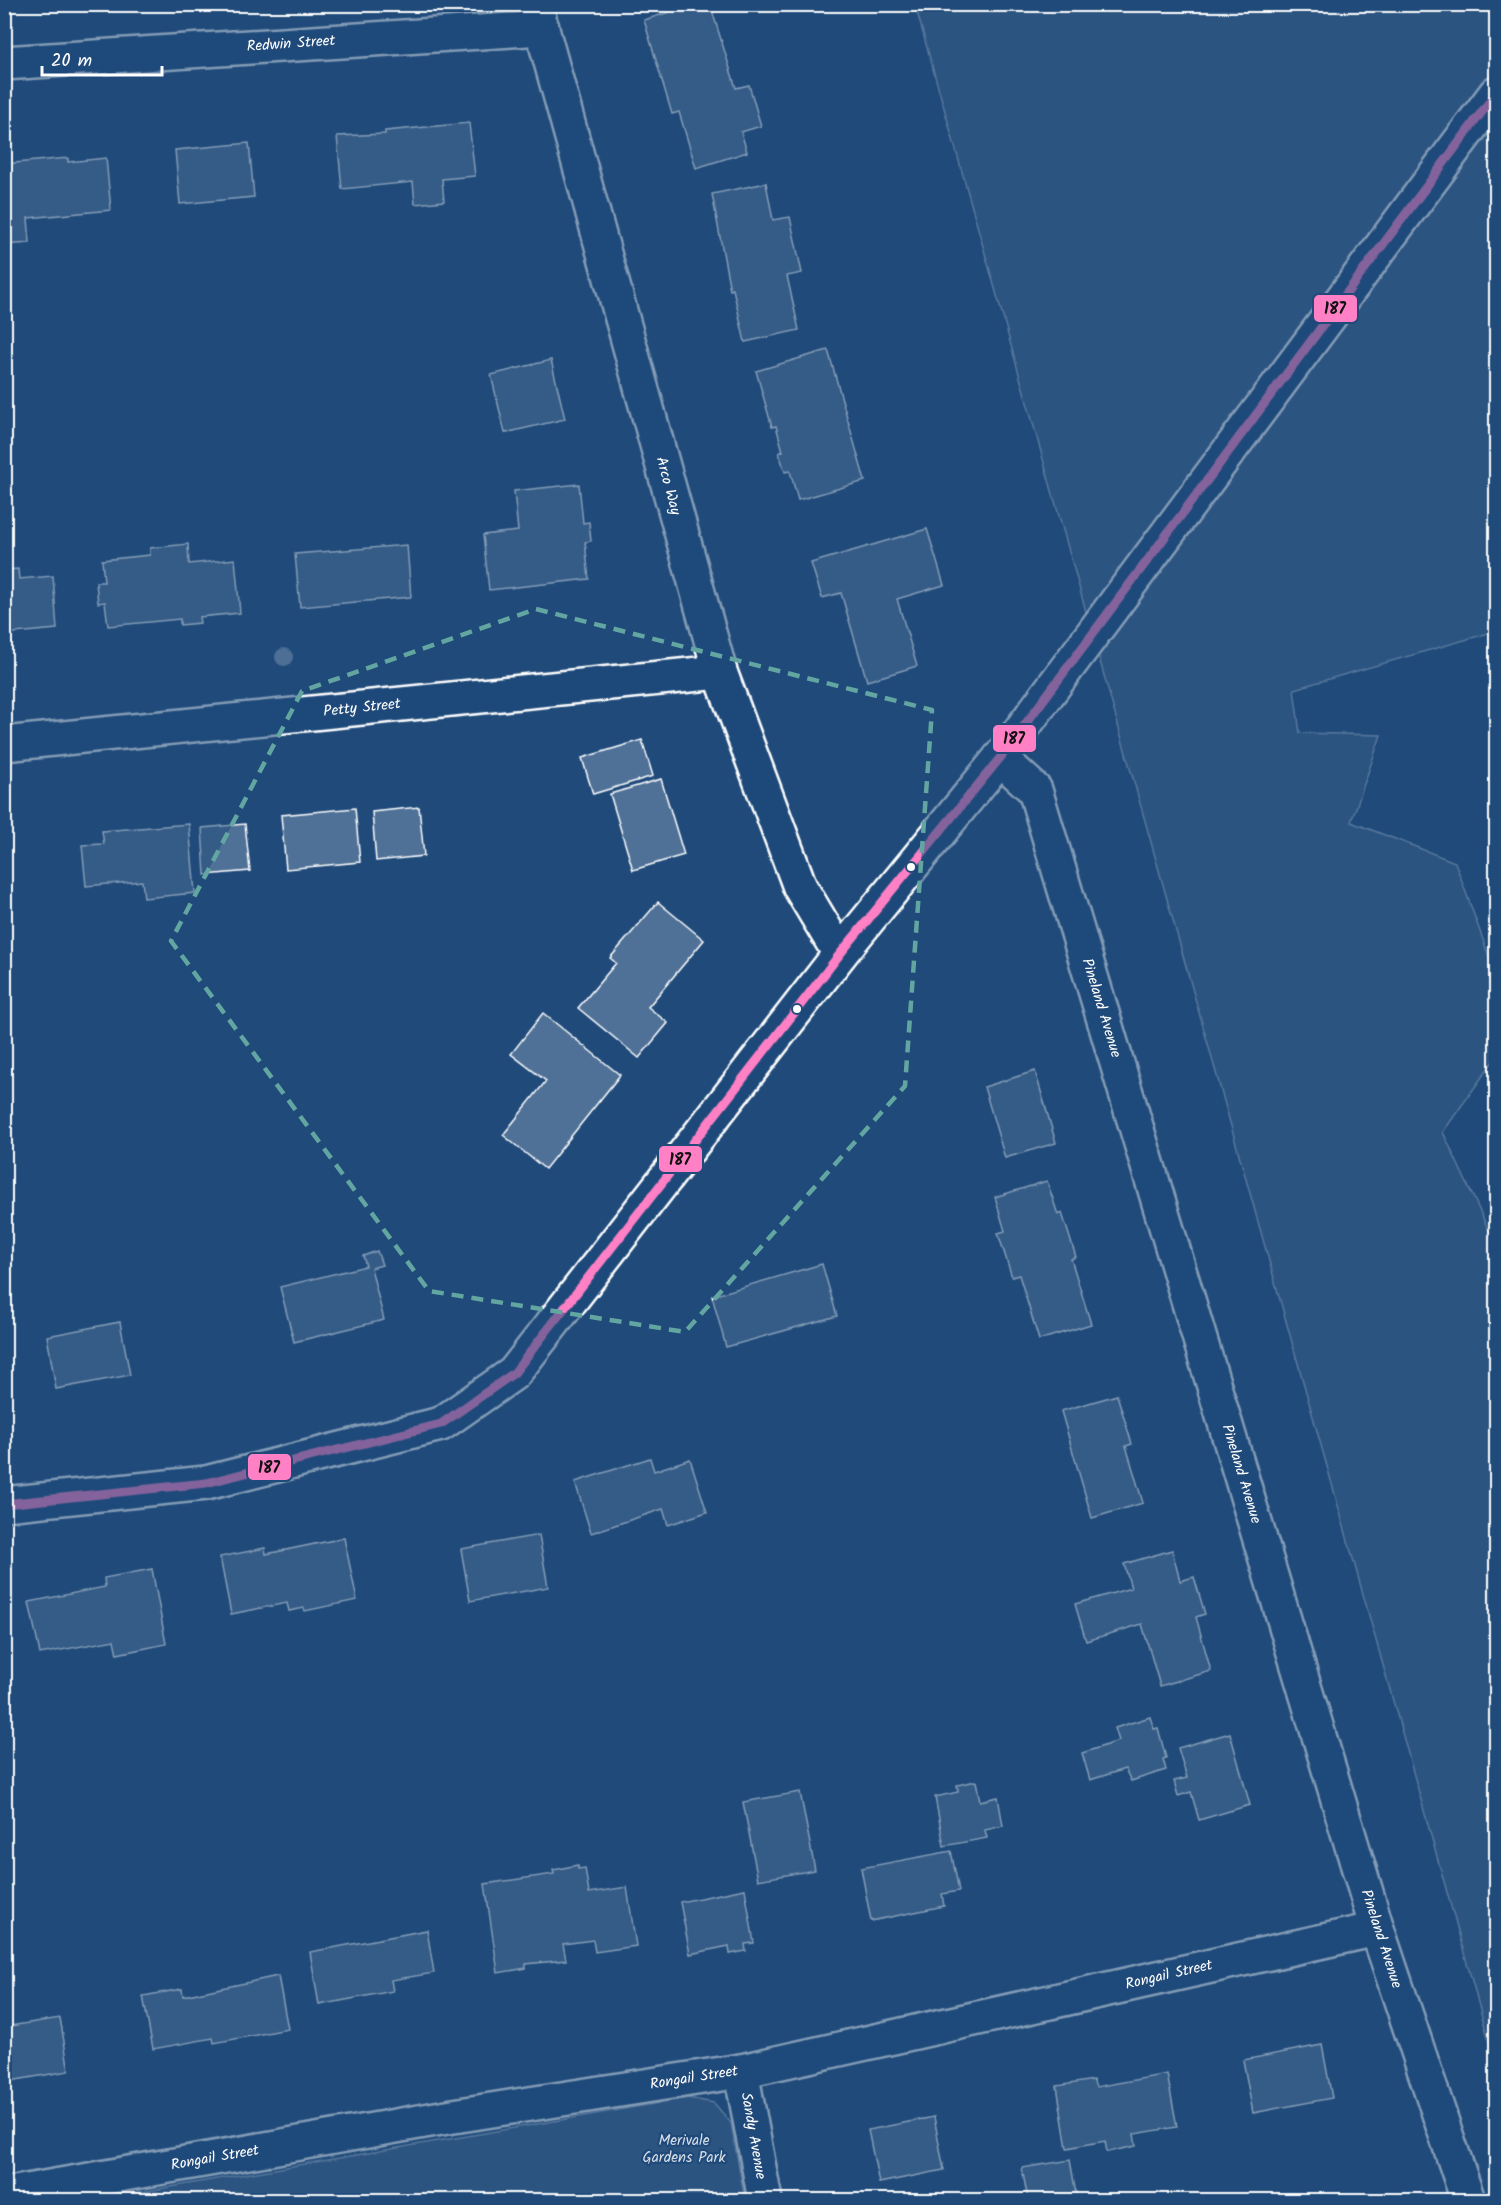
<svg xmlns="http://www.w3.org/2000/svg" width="1501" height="2205" font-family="Kalam,sans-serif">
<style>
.green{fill:#3c618b;stroke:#9eb0c5;stroke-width:1.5}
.building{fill:#507197;stroke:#fff;stroke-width:1.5}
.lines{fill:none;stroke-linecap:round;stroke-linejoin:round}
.minor-casing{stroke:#fff;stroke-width:38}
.minor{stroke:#1f4a7a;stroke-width:33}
.bus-1-casing{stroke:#1f4a7a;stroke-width:14}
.bus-1{stroke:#ff80c5;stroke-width:9}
.tree{fill:#859cb6}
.marked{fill:none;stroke:#63a6a1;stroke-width:4.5;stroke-dasharray:12 8;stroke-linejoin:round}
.bus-dot{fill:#fff;stroke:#1f4a7a;stroke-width:2}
.labels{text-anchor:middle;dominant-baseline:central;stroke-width:4.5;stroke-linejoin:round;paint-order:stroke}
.street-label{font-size:15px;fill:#fff;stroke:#1f4a7a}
.park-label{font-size:15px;fill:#d8dfe8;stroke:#1f4a7a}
.line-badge{stroke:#1f4a7a;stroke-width:2}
.pale-badge-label{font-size:16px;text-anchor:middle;font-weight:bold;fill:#111}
</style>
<rect width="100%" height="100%" fill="#1f4a7a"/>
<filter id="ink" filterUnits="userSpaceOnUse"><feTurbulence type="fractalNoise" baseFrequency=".0167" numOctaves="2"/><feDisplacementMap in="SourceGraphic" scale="12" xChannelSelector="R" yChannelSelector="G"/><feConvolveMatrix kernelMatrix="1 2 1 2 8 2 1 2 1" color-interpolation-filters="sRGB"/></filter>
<g filter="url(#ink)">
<g class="green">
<polygon points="915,5 1496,5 1496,631 1294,689 1300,733 1381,735 1351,822 1455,862 1496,976 1496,1057 1443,1132 1496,1246 1496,2066"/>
<polygon points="688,2098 714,2103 731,2123 745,2200 95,2200"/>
</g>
<g class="building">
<polygon points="695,4 710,4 736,88 749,85 761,126 741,132 747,152 696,168 679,112 672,114 644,20"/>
<polygon points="469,123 475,176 442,179 444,201 415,204 413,182 342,189 337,136 385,134 385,131"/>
<polygon points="249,143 254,197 180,204 175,150"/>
<polygon points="68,158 68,162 106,158 111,210 28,218 30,243 4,245 4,164"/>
<polygon points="766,183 773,220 790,217 802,273 787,276 799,330 745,342 733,289 730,290 712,194"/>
<polygon points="828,350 865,481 798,500 790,471 785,472 779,453 783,451 776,426 772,427 756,371"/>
<polygon points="551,360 565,419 505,433 491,375"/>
<polygon points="579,484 583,523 589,522 591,541 585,542 589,579 489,590 483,535 518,531 514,491"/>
<polygon points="927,529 944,585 897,599 917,666 867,681 841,593 822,598 811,563"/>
<polygon points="188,544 189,564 235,559 240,613 199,617 200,623 180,625 180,619 108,626 105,602 98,603 96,582 104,582 102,560 150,555 150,548"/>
<polygon points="407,545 411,597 300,607 295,554"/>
<polygon points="18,569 19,579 53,576 57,629 4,634 4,570"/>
<polygon points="642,740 653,776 593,794 582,758"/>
<polygon points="661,779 684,855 633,870 610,794"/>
<polygon points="419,807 424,856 376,861 372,812"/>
<polygon points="355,808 360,862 286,869 281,815"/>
<polygon points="189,824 195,893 144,898 142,881 86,886 82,845 104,844 102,831"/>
<polygon points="245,824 250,871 205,875 202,828"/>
<polygon points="658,902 704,940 648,1007 668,1023 639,1058 578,1008 616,963 610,958"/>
<polygon points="543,1013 620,1075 545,1169 503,1135 546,1081 511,1054"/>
<polygon points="1035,1071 1056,1143 1005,1158 984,1087"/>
<polygon points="1047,1181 1058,1215 1062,1213 1076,1257 1071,1259 1091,1324 1039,1340 1019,1275 1012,1277 998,1233 1005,1231 995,1197"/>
<polygon points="377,1251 382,1265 371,1268 384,1320 294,1342 280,1287 366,1266 363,1256"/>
<polygon points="822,1264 837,1316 726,1347 712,1296"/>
<polygon points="120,1322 130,1375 56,1389 47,1336"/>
<polygon points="1117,1395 1132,1444 1126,1446 1143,1503 1092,1518 1061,1411"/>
<polygon points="650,1458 654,1471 690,1459 707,1512 668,1525 663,1509 591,1533 575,1482"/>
<polygon points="539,1535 548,1587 470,1601 461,1549"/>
<polygon points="344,1538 357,1600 305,1611 304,1608 289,1611 287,1603 231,1614 220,1557 265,1548 266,1554"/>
<polygon points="1172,1550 1180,1581 1194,1577 1205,1614 1196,1617 1211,1671 1160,1686 1142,1624 1086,1641 1075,1604 1131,1588 1124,1564"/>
<polygon points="152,1569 166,1644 117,1654 114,1640 40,1654 29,1602 105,1587 104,1578"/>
<polygon points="1150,1717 1154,1729 1158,1728 1166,1758 1163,1759 1166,1770 1131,1781 1125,1769 1090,1780 1082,1753 1119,1741 1115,1728"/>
<polygon points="1230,1733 1250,1805 1199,1820 1191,1792 1178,1796 1174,1781 1187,1778 1178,1748"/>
<polygon points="976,1781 980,1801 998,1797 1003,1826 985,1830 987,1838 944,1846 935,1797 958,1792 957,1785"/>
<polygon points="800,1792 815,1870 758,1880 743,1802"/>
<polygon points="951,1851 959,1891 942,1894 944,1906 871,1921 861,1868"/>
<polygon points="578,1865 578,1869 585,1868 589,1893 627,1887 636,1946 595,1952 593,1940 563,1944 566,1960 526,1964 526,1968 498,1973 485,1884 554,1874 553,1870"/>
<polygon points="745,1889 754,1943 745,1944 746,1951 730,1954 729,1946 690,1954 680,1902"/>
<polygon points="427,1930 434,1973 391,1980 393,1991 319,2005 310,1952"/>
<polygon points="278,1976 288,2029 214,2043 213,2038 153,2049 143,1996 182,1989 183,1996"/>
<polygon points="60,2018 69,2071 4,2082 4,2027"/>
<polygon points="1322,2045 1332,2098 1253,2113 1243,2060"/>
<polygon points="1167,2074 1177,2127 1134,2134 1136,2146 1107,2152 1105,2141 1067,2148 1057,2086 1093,2080 1096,2087"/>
<polygon points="934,2117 944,2170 879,2183 868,2130"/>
<polygon points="1070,2160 1077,2200 1028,2200 1022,2168"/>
</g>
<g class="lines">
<g class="minor-casing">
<g id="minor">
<polyline points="535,4 720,672 800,887 840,954"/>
<polyline points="4,63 542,28"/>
<polyline points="4,744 720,672"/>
<polyline points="1000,758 1035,790 1377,1929 1468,2200"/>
<polyline points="4,1504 206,1483 441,1424 514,1373 840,954 1000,758 1496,93"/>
<polyline points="741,2071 765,2200"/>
<polyline points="4,2195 447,2117 741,2071 1377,1929"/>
</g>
</g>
<use href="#minor" class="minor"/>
<g class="bus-1-casing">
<polyline id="bus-1" points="4,1504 206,1483 441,1424 514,1373 840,954 1000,758 1496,93"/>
</g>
<use href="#bus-1" class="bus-1"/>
</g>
<circle class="tree" cx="284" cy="657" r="9"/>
</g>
<path d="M0 0H1501V2205H0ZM536 609 932 710 905 1086 685 1332 429 1291 171 941 302 691Z" fill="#1f4a7a" fill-opacity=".55" fill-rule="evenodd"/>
<path class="marked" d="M536 609 932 710 905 1086 685 1332 429 1291 171 941 302 691Z"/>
<g class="bus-dot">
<circle cx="911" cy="867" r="5"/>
<circle cx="797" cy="1009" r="5"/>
</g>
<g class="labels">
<g class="street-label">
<text transform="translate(291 44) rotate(-4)">Redwin Street</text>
<text transform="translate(668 486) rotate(75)">Arco Way</text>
<text transform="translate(362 708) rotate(-6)">Petty Street</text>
<text transform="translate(1101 1008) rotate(73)">Pineland Avenue</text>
<text transform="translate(1241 1474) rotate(73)">Pineland Avenue</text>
<text transform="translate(1381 1939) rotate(72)">Pineland Avenue</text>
<text transform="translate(1169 1975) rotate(-13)">Rongail Street</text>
<text transform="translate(694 2078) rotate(-9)">Rongail Street</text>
<text transform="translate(753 2136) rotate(80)">Sandy Avenue</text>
<text transform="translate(215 2158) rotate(-10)">Rongail Street</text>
</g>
<g class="park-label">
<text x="684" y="2141">Merivale<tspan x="684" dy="17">Gardens Park</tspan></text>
</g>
</g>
<g class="line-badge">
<rect x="1313" y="294" width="45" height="29" rx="6" fill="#ff80c5"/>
<rect x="992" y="724" width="45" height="29" rx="6" fill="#ff80c5"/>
<rect x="658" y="1145" width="45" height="28" rx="6" fill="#ff80c5"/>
<rect x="247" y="1453" width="45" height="28" rx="6" fill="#ff80c5"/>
</g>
<g class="pale-badge-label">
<text x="1335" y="314">187</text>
<text x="1014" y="744">187</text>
<text x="680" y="1165">187</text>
<text x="269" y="1473">187</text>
</g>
<rect width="1501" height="2205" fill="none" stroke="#1f4a7a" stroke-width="24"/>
<rect x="12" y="12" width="1477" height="2181" fill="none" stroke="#fff" stroke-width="2" filter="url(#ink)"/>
<path d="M42 66v9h120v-9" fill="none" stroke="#ffffff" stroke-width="3"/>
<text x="51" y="66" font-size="18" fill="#ffffff" stroke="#1f4a7a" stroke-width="4.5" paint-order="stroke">20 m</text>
</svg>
